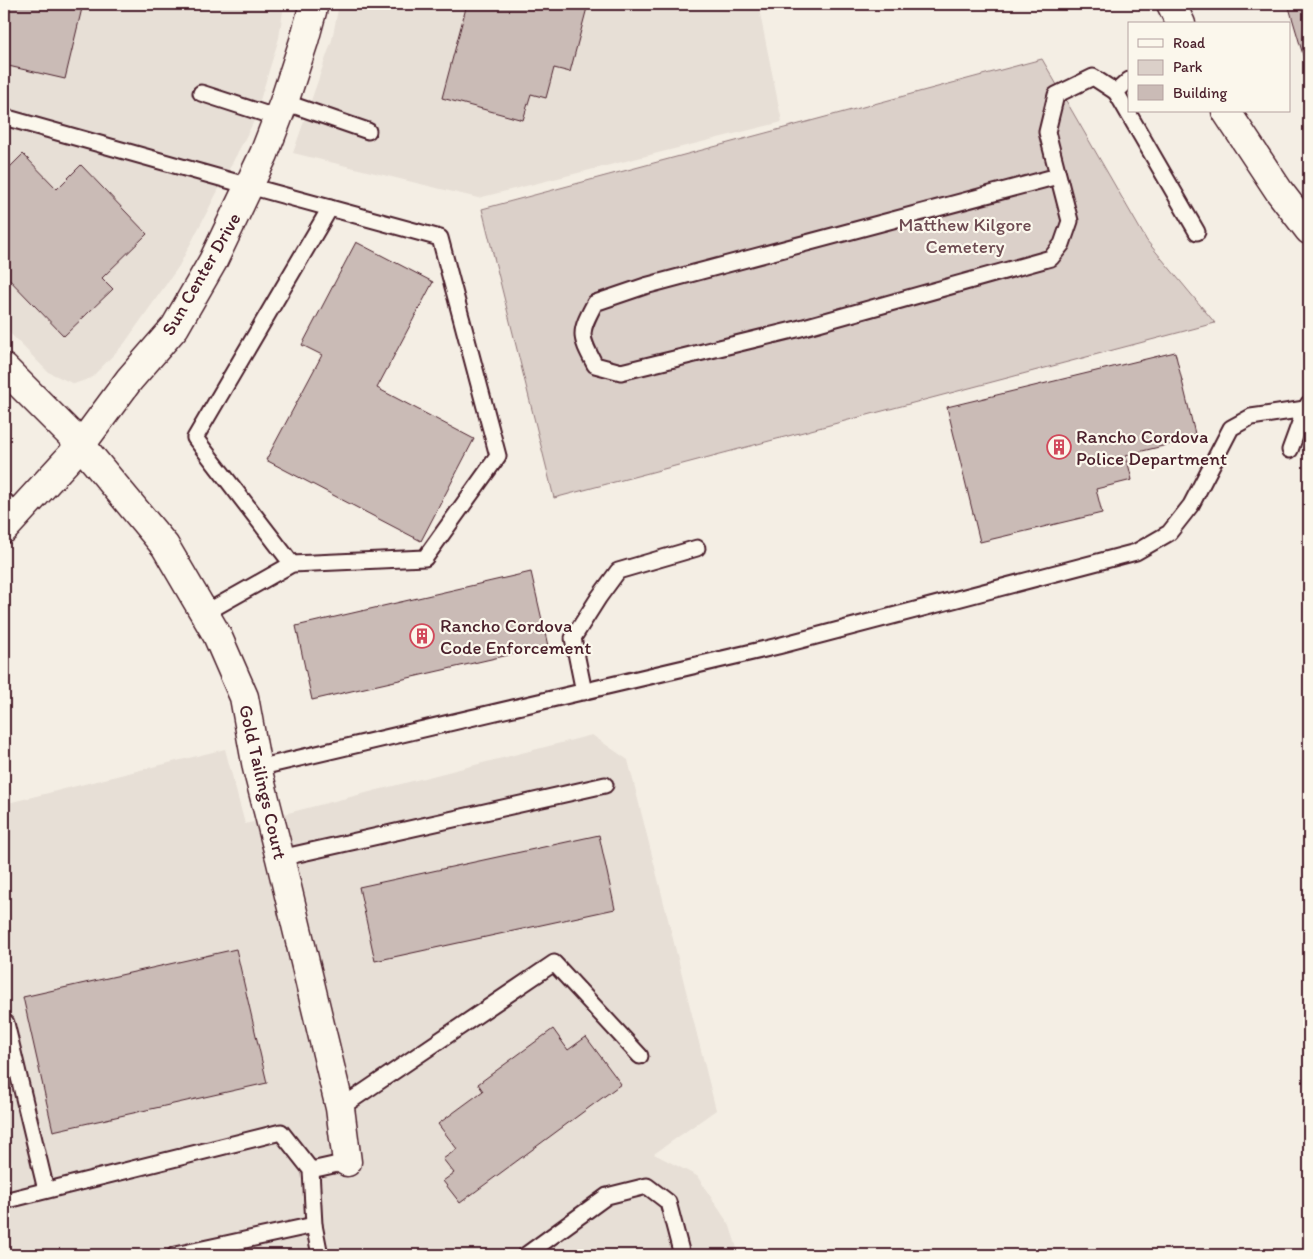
<svg xmlns="http://www.w3.org/2000/svg" width="1313" height="1259" font-family="Itim,sans-serif">
<style>
.built{fill:#e7dfd6}
.green{fill:#dbd0c9;stroke:#92787a}
.building{fill:#cabbb6;stroke:#4a1f2b}
.lines{fill:none;stroke-linecap:round;stroke-linejoin:round}
.lane-casing{stroke:#4a1f2b;stroke-width:19}
.street-casing{stroke:#4a1f2b;stroke-width:31}
.secondary-casing{stroke:#4a1f2b;stroke-width:31}
.lane{stroke:#fbf7ec;stroke-width:15}
.street{stroke:#fbf7ec;stroke-width:28}
.secondary{stroke:#fbf7ec;stroke-width:28}
.labels{text-anchor:middle;dominant-baseline:central;stroke-width:4.5;stroke-linejoin:round;paint-order:stroke}
.park-label{font-size:19px;fill:#6e4b52;stroke:#fbf7ec}
.street-label{font-size:19px;fill:#4a1f2b;stroke:#fbf7ec}
.poi-label{font-size:19px;fill:#4a1f2b;stroke:#fbf7ec;text-anchor:start}
</style>
<rect width="100%" height="100%" fill="#f4eee4"/>
<filter id="ink" filterUnits="userSpaceOnUse"><feTurbulence type="fractalNoise" baseFrequency=".02" numOctaves="2"/><feDisplacementMap in="SourceGraphic" scale="10" xChannelSelector="R" yChannelSelector="G"/><feConvolveMatrix kernelMatrix="1 2 1 2 8 2 1 2 1" color-interpolation-filters="sRGB"/></filter>
<g filter="url(#ink)">
<g class="built">
<polygon points="4,4 284,4 279,38 253,123 179,266 124,344 91,378 74,384 48,372 4,327"/>
<polygon points="339,4 758,4 782,122 478,198 293,153 332,40"/>
<polygon points="592,735 628,760 716,1110 654,1154 697,1176 730,1226 739,1255 4,1255 4,804 225,749 245,824"/>
</g>
<polygon class="green" points="1042,59 1147,241 1215,323 554,498 482,209"/>
<g class="building">
<polygon points="4,4 83,4 65,79 4,65"/>
<polygon points="467,4 588,4 570,72 554,68 546,98 531,94 523,120 442,98"/>
<polygon points="1288,4 1309,4 1309,75"/>
<polygon points="23,154 57,189 81,165 147,234 102,278 113,289 64,336 4,274 4,173"/>
<polygon points="356,242 433,282 377,388 474,439 421,541 266,460 322,355 302,345"/>
<polygon points="1175,352 1196,438 1126,455 1132,480 1096,489 1102,513 980,542 947,407"/>
<polygon points="531,572 548,646 312,700 296,626"/>
<polygon points="599,835 615,909 375,961 359,887"/>
<polygon points="236,949 267,1083 53,1131 23,997"/>
<polygon points="553,1029 568,1050 586,1037 621,1084 460,1203 443,1181 454,1173 443,1159 457,1149 438,1124 483,1091 478,1084"/>
</g>
<g class="lines">
<g class="lane-casing">
<g id="lane">
<polyline points="1129,80 1116,92 1197,232"/>
<polyline points="201,93 278,118"/>
<polyline points="284,102 368,131"/>
<polyline points="4,117 249,186 440,238 498,456 425,558 292,564 205,613"/>
<path d="M1058 176 645 286 595 303C579 333 579 335 595 365L621 372 797 329 1051 258 1062 244 1070 221 1047 132 1056 95 1093 77 1116 92"/>
<polyline points="1290,450 1305,409 1309,403"/>
<polyline points="4,500 18,515"/>
<polyline points="292,564 195,438 330,208"/>
<polyline points="584,692 573,638 599,597 618,571 697,548"/>
<polyline points="257,768 778,646 1136,552 1169,533 1191,505 1231,428 1251,417 1305,409"/>
<polyline points="280,858 605,785"/>
<polyline points="4,1023 6,1023 46,1190"/>
<polyline points="340,1108 554,963 640,1056"/>
<polyline points="311,1170 347,1162"/>
<polyline points="4,1201 281,1132 311,1170 314,1225"/>
<polyline points="175,1255 314,1225 320,1255"/>
<polyline points="526,1255 607,1196 647,1186 668,1202 682,1255"/>
</g>
</g>
<g class="street-casing">
<polyline id="street" points="4,368 81,445 165,546 217,635 244,697 257,768 280,858 340,1108 347,1162"/>
</g>
<g class="secondary-casing">
<g id="secondary">
<polyline points="1171,4 1181,24"/>
<polyline points="1226,111 1279,191 1309,230"/>
<polyline points="4,529 81,445 129,380 175,327 213,261 264,154 284,102 304,41 314,4"/>
</g>
</g>
<use href="#lane" class="lane"/>
<use href="#street" class="street"/>
<use href="#secondary" class="secondary"/>
</g>
</g>
<defs>
<g id="building-ring" transform="scale(1.25)"><circle r="9.5" fill="#fbf7ec" stroke="#d1495b" stroke-width="1.5"/><path d="M-4-6H4V6H1V3H-1V6H-4ZM-2.5-4.3h1.7v1.8h-1.7ZM.8-4.3h1.7v1.8H.8ZM-2.5-1h1.7V.8h-1.7ZM.8-1h1.7V.8H.8Z" fill="#d1495b"/></g>
</defs>
<g fill-rule="evenodd">
<use href="#building-ring" x="1059" y="447"/>
<use href="#building-ring" x="422" y="636"/>
</g>
<g class="labels">
<g class="park-label">
<text x="965" y="224">Matthew Kilgore<tspan x="965" dy="22">Cemetery</tspan></text>
</g>
<g class="street-label">
<text transform="translate(201 274) rotate(-60)">Sun Center Drive</text>
<text transform="translate(263 782) rotate(77)">Gold Tailings Court</text>
</g>
<g class="poi-label">
<text x="1076" y="436">Rancho Cordova<tspan x="1076" dy="22">Police Department</tspan></text>
<text x="440" y="625">Rancho Cordova<tspan x="440" dy="22">Code Enforcement</tspan></text>
</g>
</g>
<rect width="1313" height="1259" fill="none" stroke="#fbf7ec" stroke-width="20"/>
<rect x="10" y="10" width="1293" height="1239" fill="none" stroke="#4a1f2b" stroke-width="2" filter="url(#ink)"/>
<rect x="1128" y="22" width="162" height="90" fill="#fbf7ec" stroke="#b4a19f"/>
<rect x="1138" y="39" width="25" height="8" fill="#fbf7ec" stroke="#b4a19f"/>
<text x="1173" y="48" font-size="15" fill="#4a1f2b">Road</text>
<rect x="1138" y="60" width="25" height="15" fill="#dbd0c9" stroke="#b4a19f"/>
<text x="1173" y="72" font-size="15" fill="#4a1f2b">Park</text>
<rect x="1138" y="85" width="25" height="15" fill="#cabbb6" stroke="#b4a19f"/>
<text x="1173" y="98" font-size="15" fill="#4a1f2b">Building</text>
</svg>
